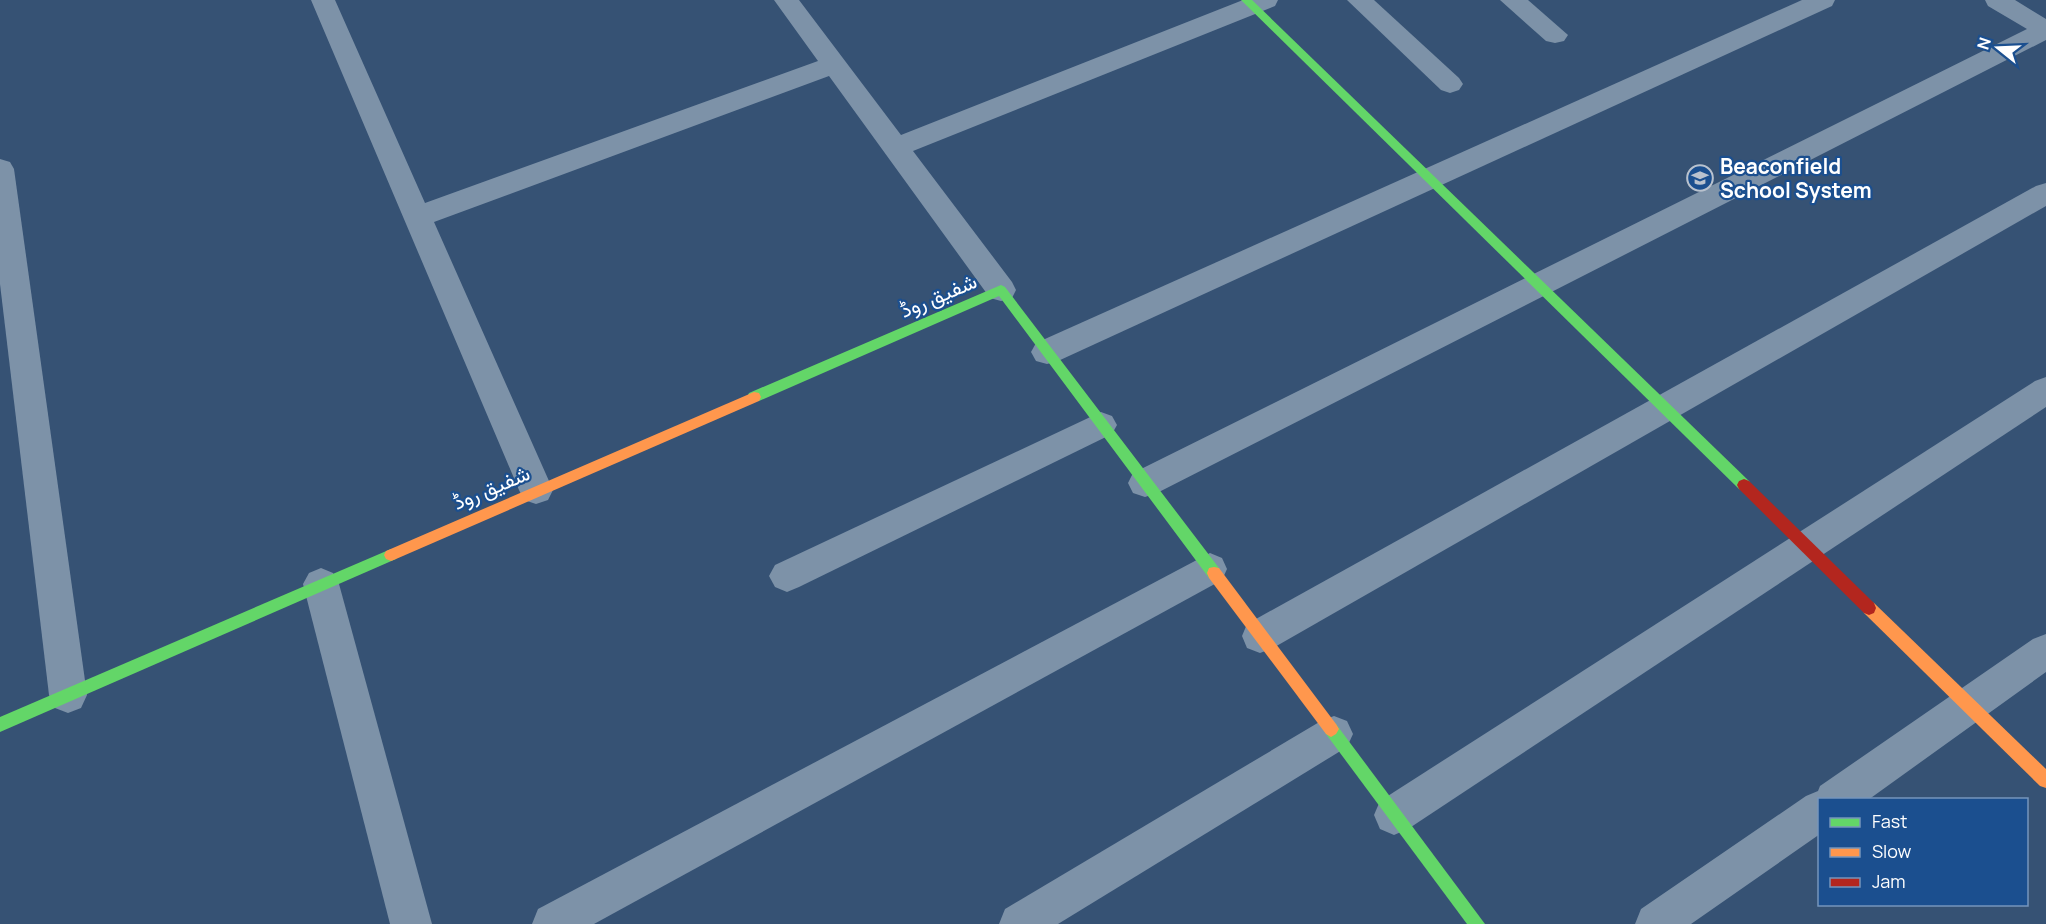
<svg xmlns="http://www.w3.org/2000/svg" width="2046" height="924" font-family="Manrope,Vazirmatn,sans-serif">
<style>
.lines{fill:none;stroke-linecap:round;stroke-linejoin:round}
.street{fill:#7d92a8;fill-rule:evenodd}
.fast{fill:#63d668;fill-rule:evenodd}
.slow{fill:#ff974d;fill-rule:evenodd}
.jam{fill:#b3261e;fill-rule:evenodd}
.labels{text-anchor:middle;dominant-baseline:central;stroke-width:4.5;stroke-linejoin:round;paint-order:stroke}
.poi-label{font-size:21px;font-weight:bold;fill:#fff;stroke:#1b4f8f;text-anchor:start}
.street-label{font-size:21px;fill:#fff;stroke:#1b4f8f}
</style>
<rect width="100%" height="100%" fill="#365274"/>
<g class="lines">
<g class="street">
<polygon points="311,0 335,0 425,203 818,61 774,0 799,0 901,135 1243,0 1278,0 1275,6 913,151 1012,282 1016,290 1012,298 1001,301 990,298 829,76 434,222 553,490 548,500 536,504 524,500 519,490"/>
<polygon points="1347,0 1374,0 1459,78 1463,84 1459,90 1450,93 1441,90"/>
<polygon points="1500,0 1528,0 1568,35 1564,41 1555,43 1546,41"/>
<polygon points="1802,0 1835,0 1832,6 1058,361 1047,364 1036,361 1031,352 1036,343"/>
<polygon points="1985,0 2015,0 2046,19 2046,40 1157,493 1145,497 1133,493 1128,483 1133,473 2027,29 1988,6"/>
<polygon points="0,159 10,162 14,169 87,695 81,708 68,713 55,708 49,695 0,284"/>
<polygon points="2046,183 2046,206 1273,648 1260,653 1247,648 1242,636 1247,624 2036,186"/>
<polygon points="2046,377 2046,407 1408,829 1394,835 1380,829 1374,815 1380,801 2035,381"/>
<polygon points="1101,412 1112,416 1117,425 1112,434 799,587 787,592 775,587 769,576 775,565"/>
<polygon points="1210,553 1222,558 1227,569 1222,580 594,924 532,924 538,909"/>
<polygon points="321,568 333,573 339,584 432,924 390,924 303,584 309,573"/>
<polygon points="2046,634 2046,672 1868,800 1820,800 1820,834 1691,924 1635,924 1641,909 1806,796 1818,791 1820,786 2033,639"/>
<polygon points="1334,716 1347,721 1353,734 1347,747 1058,924 999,924 1005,909 1321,721"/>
</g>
<g class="fast">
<polygon points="1241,0 1252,0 1749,481 1751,485 1749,489 1744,491 1739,489"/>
<polygon points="1001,285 1005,287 1219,568 1221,573 1219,578 1214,579 1209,578 999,296 759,401 749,401 747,397 749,393"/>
<polygon points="391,549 396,551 398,555 396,559 0,732 0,717"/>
<polygon points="1331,721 1336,724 1485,924 1467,924 1326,734 1323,729 1326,724"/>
</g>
<g class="slow">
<polygon points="754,392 759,393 761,397 759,401 396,559 391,561 386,559 384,555 386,551"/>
<polygon points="1214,567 1219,568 1336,724 1339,729 1336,734 1331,737 1326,734 1209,578 1207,573 1209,568"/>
<polygon points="1869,601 1874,603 2046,769 2046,788 2040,786 1864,613 1862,608 1864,603"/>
</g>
<polygon class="jam" points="1744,479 1749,481 1874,603 1876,608 1874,613 1869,615 1864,613 1739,489 1737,485 1739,481"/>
</g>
<defs>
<g id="school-ring" transform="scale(1.35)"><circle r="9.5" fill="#1b4f8f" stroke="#b9c2ce" stroke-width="1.5"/><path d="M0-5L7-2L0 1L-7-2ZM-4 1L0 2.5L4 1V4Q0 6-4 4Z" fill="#b9c2ce"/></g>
</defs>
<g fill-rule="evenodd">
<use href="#school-ring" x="1700" y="178"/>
</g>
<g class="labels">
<g class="poi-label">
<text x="1720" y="166">Beaconfield<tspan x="1720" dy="24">School System</tspan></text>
</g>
<g class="street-label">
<text transform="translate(938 295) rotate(-23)">شفیق روڈ</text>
<text transform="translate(491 487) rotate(-23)">شفیق روڈ</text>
</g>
</g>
<rect x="1818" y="798" width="210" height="108" fill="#1b4f8f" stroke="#7695bc" stroke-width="1.5"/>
<rect x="1830" y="818" width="30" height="9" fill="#63d668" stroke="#7695bc" stroke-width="1.5"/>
<text x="1872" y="828" font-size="18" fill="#ffffff">Fast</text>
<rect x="1830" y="848" width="30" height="9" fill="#ff974d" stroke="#7695bc" stroke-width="1.5"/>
<text x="1872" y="858" font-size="18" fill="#ffffff">Slow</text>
<rect x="1830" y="878" width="30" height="9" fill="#b3261e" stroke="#7695bc" stroke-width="1.5"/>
<text x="1872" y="888" font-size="18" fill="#ffffff">Jam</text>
<g transform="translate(1998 48) rotate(288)" stroke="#1b4f8f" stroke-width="4.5" paint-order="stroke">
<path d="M0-4.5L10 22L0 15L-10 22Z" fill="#ffffff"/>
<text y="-9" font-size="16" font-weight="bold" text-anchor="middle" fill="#ffffff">N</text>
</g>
</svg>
